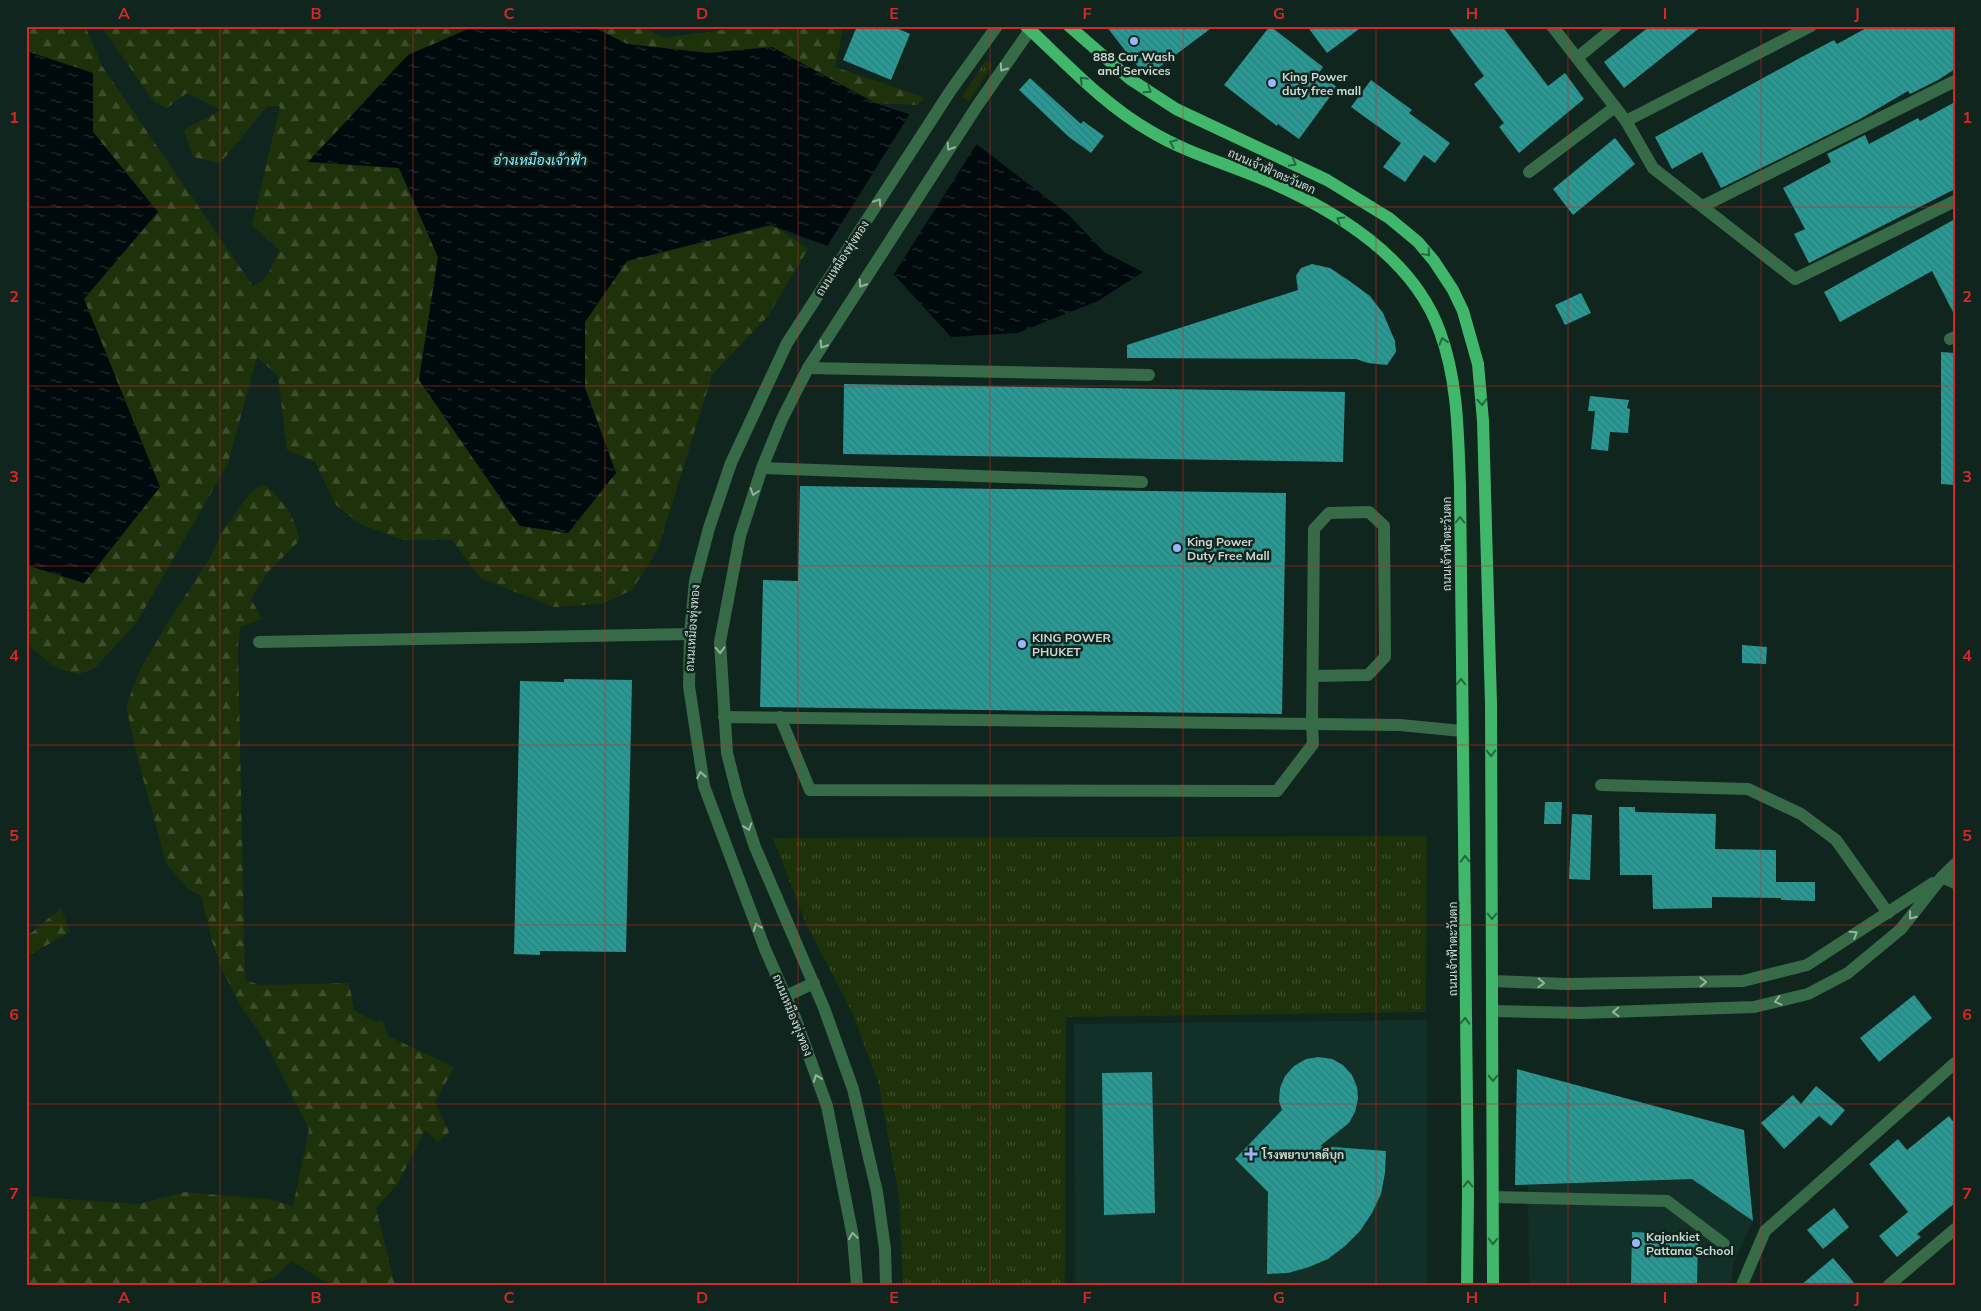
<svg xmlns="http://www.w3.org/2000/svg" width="1981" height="1311" font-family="Mulish,Sarabun,sans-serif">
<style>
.built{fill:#133028}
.grass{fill:url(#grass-tufts)}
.forest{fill:url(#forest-firs)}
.water{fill:url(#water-ripples)}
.pier{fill:#10251e}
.building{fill:url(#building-back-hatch)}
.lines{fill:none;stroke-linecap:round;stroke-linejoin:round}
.minor{stroke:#376b47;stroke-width:12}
.major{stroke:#40b76b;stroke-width:12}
.oneway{stroke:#98b2a3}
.oneway2{stroke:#266741}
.grid{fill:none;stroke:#d62828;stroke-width:1;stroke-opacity:0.55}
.poi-dot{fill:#99b5fd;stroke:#10251e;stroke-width:2}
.labels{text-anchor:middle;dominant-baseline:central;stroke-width:5;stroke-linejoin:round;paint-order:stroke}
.poi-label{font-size:12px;font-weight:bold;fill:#cdd9d4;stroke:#10251e;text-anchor:start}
.street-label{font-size:12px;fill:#cdd9d4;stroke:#10251e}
.water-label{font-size:14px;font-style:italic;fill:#8febfb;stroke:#10251e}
.neatline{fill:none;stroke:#d62828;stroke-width:2}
.grid-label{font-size:16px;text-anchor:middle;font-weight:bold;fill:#d62828}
</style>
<defs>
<pattern id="grass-tufts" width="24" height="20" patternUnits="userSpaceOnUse" patternTransform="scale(1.25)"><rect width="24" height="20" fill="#1d310a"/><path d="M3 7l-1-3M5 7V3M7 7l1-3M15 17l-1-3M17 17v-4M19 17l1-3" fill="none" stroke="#3d4e2d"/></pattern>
<pattern id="forest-firs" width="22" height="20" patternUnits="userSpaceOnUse" patternTransform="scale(1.25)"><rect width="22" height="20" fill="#1d310a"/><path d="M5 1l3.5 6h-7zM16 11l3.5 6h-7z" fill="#3d4e2d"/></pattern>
<pattern id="water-ripples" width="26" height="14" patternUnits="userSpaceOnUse" patternTransform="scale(1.25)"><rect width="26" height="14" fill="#000a0d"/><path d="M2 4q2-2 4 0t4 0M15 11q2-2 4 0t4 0" fill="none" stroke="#242d2f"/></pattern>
<pattern id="building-back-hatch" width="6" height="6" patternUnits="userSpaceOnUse" patternTransform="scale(1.25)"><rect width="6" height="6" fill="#2a9994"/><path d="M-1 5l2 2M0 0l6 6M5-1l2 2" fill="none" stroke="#307f7b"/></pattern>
</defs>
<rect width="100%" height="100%" fill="#10251e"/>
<g class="built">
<polygon points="1427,1020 1427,1285 1075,1285 1074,1024"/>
<polygon points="1692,1179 1753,1221 1733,1264 1731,1285 1529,1285 1528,1185"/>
</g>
<g class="grass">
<polygon points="986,60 992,65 969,101 962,97"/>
<polygon points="1427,836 1426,1012 1066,1017 1065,1285 903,1285 899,1198 879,1085 852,1012 806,924 773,838"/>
</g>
<g class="forest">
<path d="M26 26H85L102 66 253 286C268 281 273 263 279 250L252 225 280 106 267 107 220 163 193 157 184 130 221 110 187 93 167 108 154 102 101 26H475L408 55 309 161 399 168 438 257 419 380 520 526 616 473 585 388V322L627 261 773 225 808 249 768 316 712 375 658 549 632 590 602 604 554 607 480 578 452 540H403L360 524 336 505 315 462 287 450 278 376 257 357 228 463 137 622 94 669 78 674 54 667 26 643V565L84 583 160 487 84 299 158 212 93 132V73L26 51Z"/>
<polygon points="591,26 642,26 663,38 752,26 838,26 843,30 835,67 923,97 923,100 917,105 875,103 772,47 709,53 627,44"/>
<path d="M263 484C285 501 293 514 300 540L267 573 251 599 262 619 240 627 238 646 245 980 261 985 349 983 354 1010 375 1022 383 1021 388 1036 454 1067 435 1102 449 1132 438 1142 425 1130 397 1185 376 1208 395 1285H331L291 1261 274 1278 249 1285H26V1196L139 1204 185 1192 268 1199 293 1206 309 1129 265 1042 240 1005 222 969 212 941 201 896 187 888 166 863 137 756 126 706 140 670 171 617 210 558 223 530 251 492Z"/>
<polygon points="61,908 70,932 26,957 26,934 31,933"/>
</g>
<g class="water">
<polygon points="475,26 591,26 627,44 709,53 772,47 875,103 958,130 1069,215 1104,252 1143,272 1098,301 1017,333 951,337 888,268 770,225 627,261 585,322 585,388 616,473 568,533 520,526 419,380 438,257 399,168 308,162 408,55"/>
<polygon points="26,51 93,73 93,132 158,212 84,299 160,487 84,583 26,565"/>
</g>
<polygon class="pier" points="911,112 959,128 978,142 892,277 886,270 826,248"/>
<g class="building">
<polygon points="857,26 892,26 910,34 891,80 843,60"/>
<polygon points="1106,26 1214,26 1146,77"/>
<polygon points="1270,26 1323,67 1318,74 1337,87 1299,139 1278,124 1277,126 1224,85"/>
<polygon points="1307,26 1363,26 1327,53"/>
<polygon points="1447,26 1502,26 1548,86 1565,73 1584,99 1519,153 1499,127 1504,123 1474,84 1484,76"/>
<polygon points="1650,26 1702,26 1624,88 1604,62"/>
<polygon points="1870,26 1955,26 1955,69 1938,80 1910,94 1908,91 1860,119 1721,188 1702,152 1672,169 1655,137 1798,59 1834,40 1837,44"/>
<polygon points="1030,78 1081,124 1083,121 1104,136 1091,153 1069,137 1019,90"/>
<polygon points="1371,80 1412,110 1409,113 1450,143 1435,163 1424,155 1405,182 1383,167 1401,143 1351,107"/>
<polygon points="1955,102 1955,189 1809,263 1794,234 1805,229 1783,188 1831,162 1827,154 1865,135 1869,144 1918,118 1920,121"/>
<polygon points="1615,138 1635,164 1573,215 1553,189"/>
<polygon points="1955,219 1955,316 1932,271 1840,322 1824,292"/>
<polygon points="1312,264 1330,268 1348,280 1370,296 1383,313 1395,341 1396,352 1387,365 1368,363 1356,359 1127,358 1127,345 1298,290 1296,276 1301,268"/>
<polygon points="1581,293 1591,313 1565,325 1555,305"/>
<polygon points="1941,352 1955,353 1955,485 1941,484"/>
<polygon points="844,384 1345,392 1343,462 843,454"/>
<polygon points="1590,396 1629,400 1627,408 1630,409 1628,433 1610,432 1608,451 1591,449 1595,411 1588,411"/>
<polygon points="800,486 1286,493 1282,714 760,707 763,580 798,581"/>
<polygon points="1742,645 1767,647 1766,664 1742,663"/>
<polygon points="564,679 632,680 626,952 540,951 540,955 514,954 520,681 564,682"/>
<polygon points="1545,802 1562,802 1561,824 1544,824"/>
<polygon points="1619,807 1635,807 1635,812 1716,814 1715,849 1776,850 1776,882 1815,882 1815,901 1781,900 1781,898 1712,897 1712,908 1653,909 1652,875 1620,875"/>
<polygon points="1572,814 1592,815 1590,880 1569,879"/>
<polygon points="1914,995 1932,1018 1879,1062 1860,1038"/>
<polygon points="1319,1057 1332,1059 1343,1065 1352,1075 1357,1087 1358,1099 1355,1112 1349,1123 1320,1146 1386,1151 1385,1173 1381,1194 1372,1213 1360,1231 1345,1246 1328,1259 1309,1267 1288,1273 1267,1274 1268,1192 1235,1159 1282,1110 1279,1101 1280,1088 1285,1076 1294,1066 1306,1059"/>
<polygon points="1517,1069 1744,1130 1753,1221 1692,1179 1515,1185"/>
<polygon points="1152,1072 1155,1213 1104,1215 1102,1073"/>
<polygon points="1816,1086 1845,1110 1831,1126 1819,1116 1784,1149 1761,1123 1793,1095 1801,1104"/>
<polygon points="1949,1116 1955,1124 1955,1203 1917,1234 1921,1237 1897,1257 1879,1236 1908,1212 1869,1164 1898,1139 1907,1150"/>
<polygon points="1834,1208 1849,1227 1823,1249 1807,1230"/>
<polygon points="1632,1232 1698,1235 1697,1285 1631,1285"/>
<polygon points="1833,1258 1856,1285 1801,1285"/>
</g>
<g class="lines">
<g class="minor">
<polyline points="1552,26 1626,121 1653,168 1795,279 1955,201"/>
<polyline points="1577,58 1616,26"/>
<polyline points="1626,121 1811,26"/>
<polyline points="1529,172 1615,107"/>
<polyline points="1703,206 1955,81"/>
<polyline points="1950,339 1955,337"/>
<polyline points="808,368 1149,375"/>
<polyline points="762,468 1142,482"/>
<polyline points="259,642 690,634"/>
<polyline points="724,717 1400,725 1462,731"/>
<polyline points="780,717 810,790 1277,791 1313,744 1312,724 1314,529 1329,513 1369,512 1384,526 1385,657 1368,675 1313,676"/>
<polyline points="1601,785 1748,789 1801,814 1836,840 1888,913"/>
<polyline points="1942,877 1955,883"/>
<polyline points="1492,981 1566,984 1743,981 1807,965 1933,883"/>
<polyline points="786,996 814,983"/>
<polyline points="1492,1011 1581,1013 1754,1007 1808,994 1848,973 1901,929 1942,877 1955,864"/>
<polyline points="1493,1197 1667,1201 1724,1244"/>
<polyline points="857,1285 853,1237 827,1106 796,1020 765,949 704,786 689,686 690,634 695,581 709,528 731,463 787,343 951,90 997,26"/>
<polyline points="886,1285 885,1249 877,1192 853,1089 824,1008 755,847 738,796 727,753 720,642 740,536 762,468 782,419 808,368 977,106 1030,30"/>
<polyline points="1742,1285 1765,1231 1955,1063"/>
<polyline points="1889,1285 1955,1229"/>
</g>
<g class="major">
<path d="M1026 26C1066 63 1103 104 1150 131 1188 154 1232 165 1272 183 1340 213 1414 259 1440 332 1458 381 1458 433 1460 485L1468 1191 1467 1285"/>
<polyline points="1069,26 1130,79 1176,109 1327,180 1389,218 1418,242 1434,261 1453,290 1463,311 1478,364 1483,421 1491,704 1493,1285"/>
</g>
</g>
<defs><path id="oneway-chevron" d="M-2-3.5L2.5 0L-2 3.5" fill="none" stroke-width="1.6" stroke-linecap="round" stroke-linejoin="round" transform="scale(1.25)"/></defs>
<g class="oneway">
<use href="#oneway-chevron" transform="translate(1003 68) rotate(125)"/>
<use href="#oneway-chevron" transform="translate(950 147) rotate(123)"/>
<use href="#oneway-chevron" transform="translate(878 202) rotate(-57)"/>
<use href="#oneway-chevron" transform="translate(862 284) rotate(123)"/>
<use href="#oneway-chevron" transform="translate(823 345) rotate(123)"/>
<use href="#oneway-chevron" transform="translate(754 492) rotate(108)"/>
<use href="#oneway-chevron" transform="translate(720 650) rotate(88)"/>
<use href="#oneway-chevron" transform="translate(701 775) rotate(-100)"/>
<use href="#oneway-chevron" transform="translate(748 827) rotate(71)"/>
<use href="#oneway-chevron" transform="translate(1912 916) rotate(128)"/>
<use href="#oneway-chevron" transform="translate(757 927) rotate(-112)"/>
<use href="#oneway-chevron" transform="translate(1854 934) rotate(-33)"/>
<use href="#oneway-chevron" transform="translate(1703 982) rotate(-1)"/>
<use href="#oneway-chevron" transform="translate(1541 983) rotate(2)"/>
<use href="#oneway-chevron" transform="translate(1778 1001) rotate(166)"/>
<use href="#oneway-chevron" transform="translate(1616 1012) rotate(178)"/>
<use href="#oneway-chevron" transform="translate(817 1078) rotate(-110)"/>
<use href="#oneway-chevron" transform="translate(853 1236) rotate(-98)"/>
</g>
<g class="oneway2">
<use href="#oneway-chevron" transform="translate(1083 80) rotate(-135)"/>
<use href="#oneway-chevron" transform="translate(1148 90) rotate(33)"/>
<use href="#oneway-chevron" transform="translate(1173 143) rotate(-156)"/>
<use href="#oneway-chevron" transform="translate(1293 163) rotate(27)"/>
<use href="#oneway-chevron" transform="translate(1340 220) rotate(-148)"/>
<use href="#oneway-chevron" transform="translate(1427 253) rotate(50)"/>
<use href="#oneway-chevron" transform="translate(1443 341) rotate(-107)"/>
<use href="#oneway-chevron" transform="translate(1482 402) rotate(86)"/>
<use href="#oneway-chevron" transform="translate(1460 520) rotate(-90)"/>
<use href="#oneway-chevron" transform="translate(1461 682) rotate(-90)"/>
<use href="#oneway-chevron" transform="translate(1491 753) rotate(90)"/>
<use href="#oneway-chevron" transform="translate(1465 859) rotate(-91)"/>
<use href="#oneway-chevron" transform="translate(1492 916) rotate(90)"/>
<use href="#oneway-chevron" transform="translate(1465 1021) rotate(-89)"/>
<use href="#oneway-chevron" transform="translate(1493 1078) rotate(90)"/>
<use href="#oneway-chevron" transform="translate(1468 1184) rotate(-91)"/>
<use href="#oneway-chevron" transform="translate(1493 1241) rotate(90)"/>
</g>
<path class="grid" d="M220 26V1285M413 26V1285M605 26V1285M798 26V1285M990 26V1285M1183 26V1285M1376 26V1285M1568 26V1285M1761 26V1285M26 207H1955M26 386H1955M26 566H1955M26 745H1955M26 925H1955M26 1104H1955"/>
<g class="poi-dot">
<circle cx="1134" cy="41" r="5"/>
<circle cx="1272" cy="83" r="5"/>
<circle cx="1177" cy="548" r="5"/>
<circle cx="1022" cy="644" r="5"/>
<path d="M1248.5 1146.5h5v5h5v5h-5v5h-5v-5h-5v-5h5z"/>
<circle cx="1636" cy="1243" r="5"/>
</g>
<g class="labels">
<g class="poi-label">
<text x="1134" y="56" text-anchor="middle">888 Car Wash<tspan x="1134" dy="14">and Services</tspan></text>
<text x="1282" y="76">King Power<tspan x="1282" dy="14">duty free mall</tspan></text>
<text x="1187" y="541">King Power<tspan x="1187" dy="14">Duty Free Mall</tspan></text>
<text x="1032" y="637">KING POWER<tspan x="1032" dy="14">PHUKET</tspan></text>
<text x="1262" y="1154">โรงพยาบาลดีบุก</text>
<text x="1646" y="1236">Kajonkiet<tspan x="1646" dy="14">Pattana School</tspan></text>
</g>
<g class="street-label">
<text transform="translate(1272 171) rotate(24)">ถนนเจ้าฟ้าตะวันตก</text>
<text transform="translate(842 258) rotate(-57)">ถนนเหมืองทุ่งทอง</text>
<text transform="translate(1446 544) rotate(-90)">ถนนเจ้าฟ้าตะวันตก</text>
<text transform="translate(692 628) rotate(-86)">ถนนเหมืองทุ่งทอง</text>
<text transform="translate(1452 949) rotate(-90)">ถนนเจ้าฟ้าตะวันตก</text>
<text transform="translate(793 1015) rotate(68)">ถนนเหมืองทุ่งทอง</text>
</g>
<g class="water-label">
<text x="540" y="160">อ่างเหมืองเจ้าฟ้า</text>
</g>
</g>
<rect width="1981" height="1311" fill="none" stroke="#10251e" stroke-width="55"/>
<rect x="28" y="28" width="1926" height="1256" class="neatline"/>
<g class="grid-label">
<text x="124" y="19">A</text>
<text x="316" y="19">B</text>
<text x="509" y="19">C</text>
<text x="702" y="19">D</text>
<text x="894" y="19">E</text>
<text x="1087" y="19">F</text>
<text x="1279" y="19">G</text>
<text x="1472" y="19">H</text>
<text x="1665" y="19">I</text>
<text x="1857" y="19">J</text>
<text x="14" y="123">1</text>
<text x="1967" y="123">1</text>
<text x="14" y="302">2</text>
<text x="1967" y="302">2</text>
<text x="14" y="482">3</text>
<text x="1967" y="482">3</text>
<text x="14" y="661">4</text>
<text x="1967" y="661">4</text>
<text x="14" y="841">5</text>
<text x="1967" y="841">5</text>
<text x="14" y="1020">6</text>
<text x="1967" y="1020">6</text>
<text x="14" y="1199">7</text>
<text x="1967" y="1199">7</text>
<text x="124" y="1303">A</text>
<text x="316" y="1303">B</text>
<text x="509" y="1303">C</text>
<text x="702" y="1303">D</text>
<text x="894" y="1303">E</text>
<text x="1087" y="1303">F</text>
<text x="1279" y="1303">G</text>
<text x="1472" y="1303">H</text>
<text x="1665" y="1303">I</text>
<text x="1857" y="1303">J</text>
</g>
</svg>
